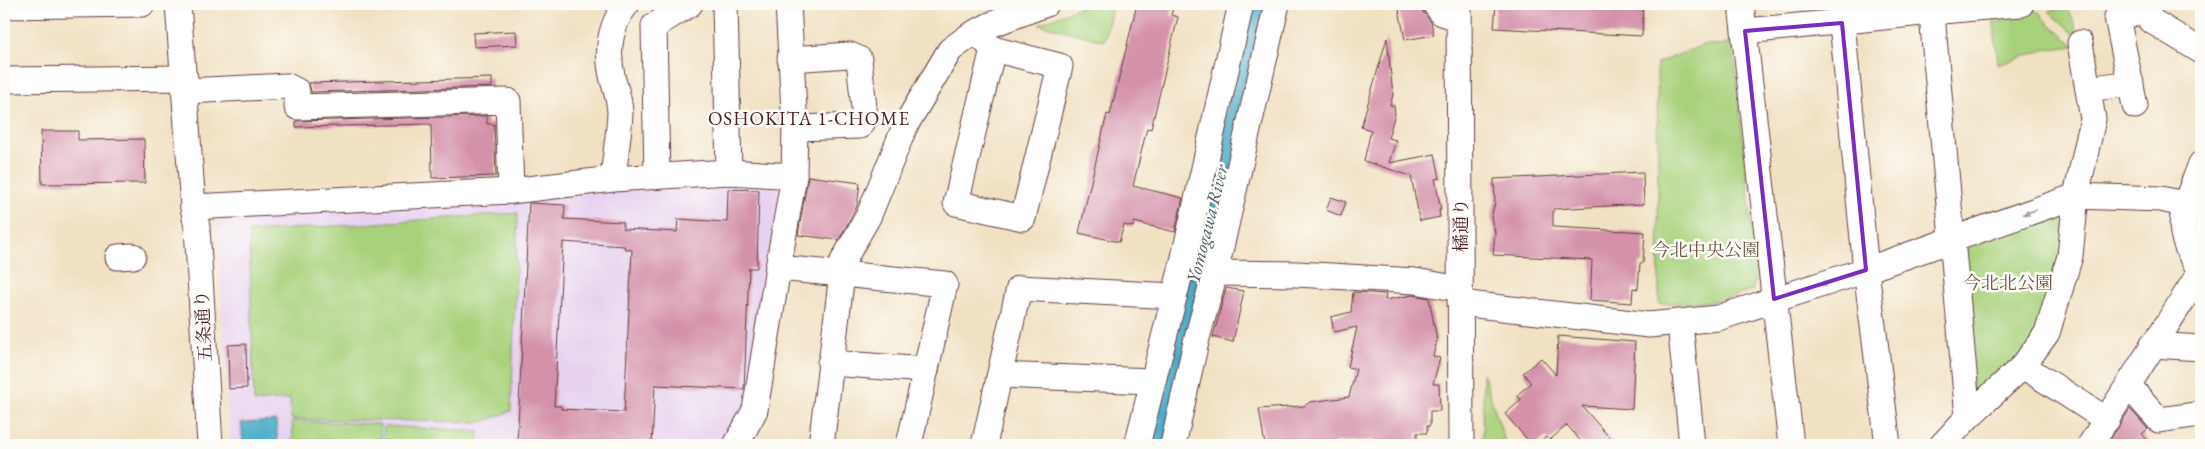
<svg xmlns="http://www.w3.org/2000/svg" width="2205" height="449" font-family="'EB Garamond','Noto Serif JP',serif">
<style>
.built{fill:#e7d2ef}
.green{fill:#a8d17c;stroke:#797854}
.water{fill:#48abc8;stroke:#49657a}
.building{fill:#d491aa;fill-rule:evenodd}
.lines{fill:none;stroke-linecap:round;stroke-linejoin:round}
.minor-casing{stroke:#633c42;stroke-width:27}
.minor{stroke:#fff;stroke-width:25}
.oneway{fill:#ae9aa0}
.marked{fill:none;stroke:#7b2cbf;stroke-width:4;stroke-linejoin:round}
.labels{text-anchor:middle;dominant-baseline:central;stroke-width:5;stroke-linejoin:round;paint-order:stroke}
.street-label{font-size:18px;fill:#4a1f2b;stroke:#fdfcf7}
.park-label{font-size:18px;fill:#665443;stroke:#fdfcf7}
.neighbourhood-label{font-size:19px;letter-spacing:1px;fill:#4a1f2b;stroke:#fdfcf7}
.water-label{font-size:19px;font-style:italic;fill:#495e72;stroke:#fdfcf7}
</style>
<rect width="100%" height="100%" fill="#fdfcf7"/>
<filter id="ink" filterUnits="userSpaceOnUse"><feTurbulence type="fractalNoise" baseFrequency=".02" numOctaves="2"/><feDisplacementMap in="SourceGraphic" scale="10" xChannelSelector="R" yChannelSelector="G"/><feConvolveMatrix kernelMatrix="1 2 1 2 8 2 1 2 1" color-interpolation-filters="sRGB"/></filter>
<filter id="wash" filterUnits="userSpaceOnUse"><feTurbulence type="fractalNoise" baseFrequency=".0096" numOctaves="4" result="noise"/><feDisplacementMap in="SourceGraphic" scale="20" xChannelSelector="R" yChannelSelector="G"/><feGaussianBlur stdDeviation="1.12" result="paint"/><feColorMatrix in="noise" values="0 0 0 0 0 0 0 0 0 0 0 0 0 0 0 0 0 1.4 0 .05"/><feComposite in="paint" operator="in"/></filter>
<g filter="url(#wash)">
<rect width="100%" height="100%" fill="#f1e1c3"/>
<polygon class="built" points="707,179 772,184 781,195 746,405 724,445 230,445 217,222 226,213"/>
<g class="green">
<polygon points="1087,4 1113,4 1104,41 1039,24"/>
<polygon points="2066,8 2075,23 2077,37 2049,11"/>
<polygon points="2034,10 2042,14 2043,18 2075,46 2044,50 1998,65 1993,14"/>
<polygon points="1733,44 1757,276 1752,291 1718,301 1659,304 1657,63 1703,45"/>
<polygon points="2067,210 2071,215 2041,333 1987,395 1972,390 1959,259 1968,246"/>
<polygon points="518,213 511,411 483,422 291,419 290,399 254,402 249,232"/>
<polygon points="1483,373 1506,445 1483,445"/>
<polygon points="292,421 380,424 380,445 293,445"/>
<polygon points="384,426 479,431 478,445 382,445"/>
</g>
<g class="water">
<polygon points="1251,4 1270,4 1168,445 1147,445"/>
<polygon points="276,421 278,445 243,445 241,423"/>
</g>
<g id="blocks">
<g class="building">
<polygon points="1137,4 1174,4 1171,15 1178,17 1151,129 1147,128 1133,186 1183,198 1175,232 1134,222 1133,227 1124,225 1119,242 1079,233 1107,114 1110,115"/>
<polygon points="1398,4 1421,4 1423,12 1431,22 1434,35 1405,40"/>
<polygon points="1496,4 1643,4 1642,36 1494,28"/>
<polygon points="516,31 517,45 474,47 473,33"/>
<polygon points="1387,38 1393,95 1390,105 1394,106 1395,114 1388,138 1396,140 1389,163 1435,154 1440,178 1435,179 1441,210 1439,210 1440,217 1420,221 1411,176 1364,161 1371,130 1361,127"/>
<polygon points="492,78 492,87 311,92 309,83"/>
<polygon points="487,116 487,124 494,124 496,176 432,178 431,124 296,127 296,121"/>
<polygon points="41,131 78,131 78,140 144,139 145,183 42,184"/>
<polygon points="1643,172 1644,204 1553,209 1553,227 1645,232 1643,263 1640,263 1638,289 1633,288 1632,303 1590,300 1592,260 1493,255 1495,232 1491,218 1495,202 1494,179"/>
<polygon points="808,176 860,183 857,206 839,240 798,235"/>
<path d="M728 189 759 190 757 268H749L744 389 655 385 652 445H517L529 203 565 205 564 219 623 222V229L677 232 678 219 727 222ZM563 242 624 246 625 249 632 250 624 412 561 409V406H554Z"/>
<polygon points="1331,197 1346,202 1341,216 1326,210"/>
<polygon points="1226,288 1244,291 1233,342 1213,337"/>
<polygon points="1353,292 1386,294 1385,300 1413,295 1429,298 1437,340 1433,356 1440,358 1433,384 1439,384 1440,411 1430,411 1430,426 1427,426 1427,433 1417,433 1417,445 1374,445 1374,440 1336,442 1336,445 1265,445 1259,409 1304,406 1310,402 1349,397 1356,369 1348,367 1357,327 1334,332 1331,317 1351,312"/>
<polygon points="1558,336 1635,342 1632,409 1582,406 1616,445 1584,445 1567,425 1550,440 1546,437 1536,445 1532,445 1505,414 1521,400 1517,395 1531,383 1523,373 1541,358 1556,375"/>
<polygon points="246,344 247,388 229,389 228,345"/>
<polygon points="2130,409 2148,429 2142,434 2152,445 2107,445"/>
</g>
</g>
</g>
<g filter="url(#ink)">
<use href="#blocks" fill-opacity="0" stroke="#633c42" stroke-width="1"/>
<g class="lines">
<g class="minor-casing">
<g id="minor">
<polyline points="178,4 193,207 197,227 210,445"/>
<polyline points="725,4 729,172"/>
<polyline points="788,4 795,128 794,176"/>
<polyline points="1435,4 1442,13 1459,18"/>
<polyline points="1459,4 1461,445"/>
<polyline points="1741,4 1791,445"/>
<polyline points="1931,4 1968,417"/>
<polyline points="2146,4 2150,20 2201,51"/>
<polyline points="4,6 142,4"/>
<polyline points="1842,23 1866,270 1888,445"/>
<path d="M1745 31C1837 23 1928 11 2021 4"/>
<polyline points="976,32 993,49 1060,66 1023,218 956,203 993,49"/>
<polyline points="790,59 850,55 859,59 865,118 860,126 795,128"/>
<polyline points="4,80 185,78"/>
<polyline points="2088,89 2131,83"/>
<polyline points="186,91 287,86 297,91 297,107 508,101 511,191"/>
<polyline points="2135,106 2117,17 2148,11"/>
<path d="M2201 164C2184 209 2169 228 2201 271"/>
<polyline points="657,176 654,26 690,4"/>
<path d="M613 179C615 157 619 135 620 113 620 102 616 90 613 80 606 52 609 26 627 4"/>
<polyline points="193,207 511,191 613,179 729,172 794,176 778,268 842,274 843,261 869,215 905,126 950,50 969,36 990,25 1046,4"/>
<polyline points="118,257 133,256"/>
<polyline points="1199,270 1215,273 1297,274 1415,281 1460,289"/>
<polyline points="1460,303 1649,325 1718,318 1866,270 2076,196 2093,119 2080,43"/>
<polyline points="1680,323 1692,445"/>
<polyline points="2152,345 2201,348"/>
<polyline points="830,363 926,370"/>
<polyline points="2023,366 2107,420"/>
<polyline points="1000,375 1153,381"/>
<polyline points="2129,386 2159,420 2201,414"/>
<polyline points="736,445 755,410 778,268"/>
<polyline points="821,445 842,274 945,284 909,445"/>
<polyline points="984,445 1019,288 1174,296"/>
<polyline points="1137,445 1182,266 1241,4"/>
<polyline points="1173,445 1196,342 1215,273 1277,4"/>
<polyline points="1942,445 1968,417 2023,366 2047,333 2070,256 2076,196 2161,199 2201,208"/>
<polyline points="2090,445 2201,271"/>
</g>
</g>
<use href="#minor" class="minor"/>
</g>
<defs><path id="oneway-solid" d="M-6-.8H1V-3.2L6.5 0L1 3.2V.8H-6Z" transform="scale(1.25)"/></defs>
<g class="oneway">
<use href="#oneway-solid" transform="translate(2030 212) rotate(160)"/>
<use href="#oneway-solid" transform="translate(1827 283) rotate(162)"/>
</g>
</g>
<path class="marked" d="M1842 23 1866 270 1774 299 1745 31Z"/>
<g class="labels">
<g class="street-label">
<text transform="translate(1460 225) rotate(-90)">橘通り</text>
<text transform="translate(203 326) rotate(-93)">五条通り</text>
</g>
<g class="park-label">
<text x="1706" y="249">今北中央公園</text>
<text x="2008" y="282">今北北公園</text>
</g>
<g class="neighbourhood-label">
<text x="809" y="118">OSHOKITA 1-CHOME</text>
</g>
<g class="water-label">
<text transform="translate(1207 224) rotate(-76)">Yomogawa River</text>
</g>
</g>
<rect width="2205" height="449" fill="none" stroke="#fdfcf7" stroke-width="20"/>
</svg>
